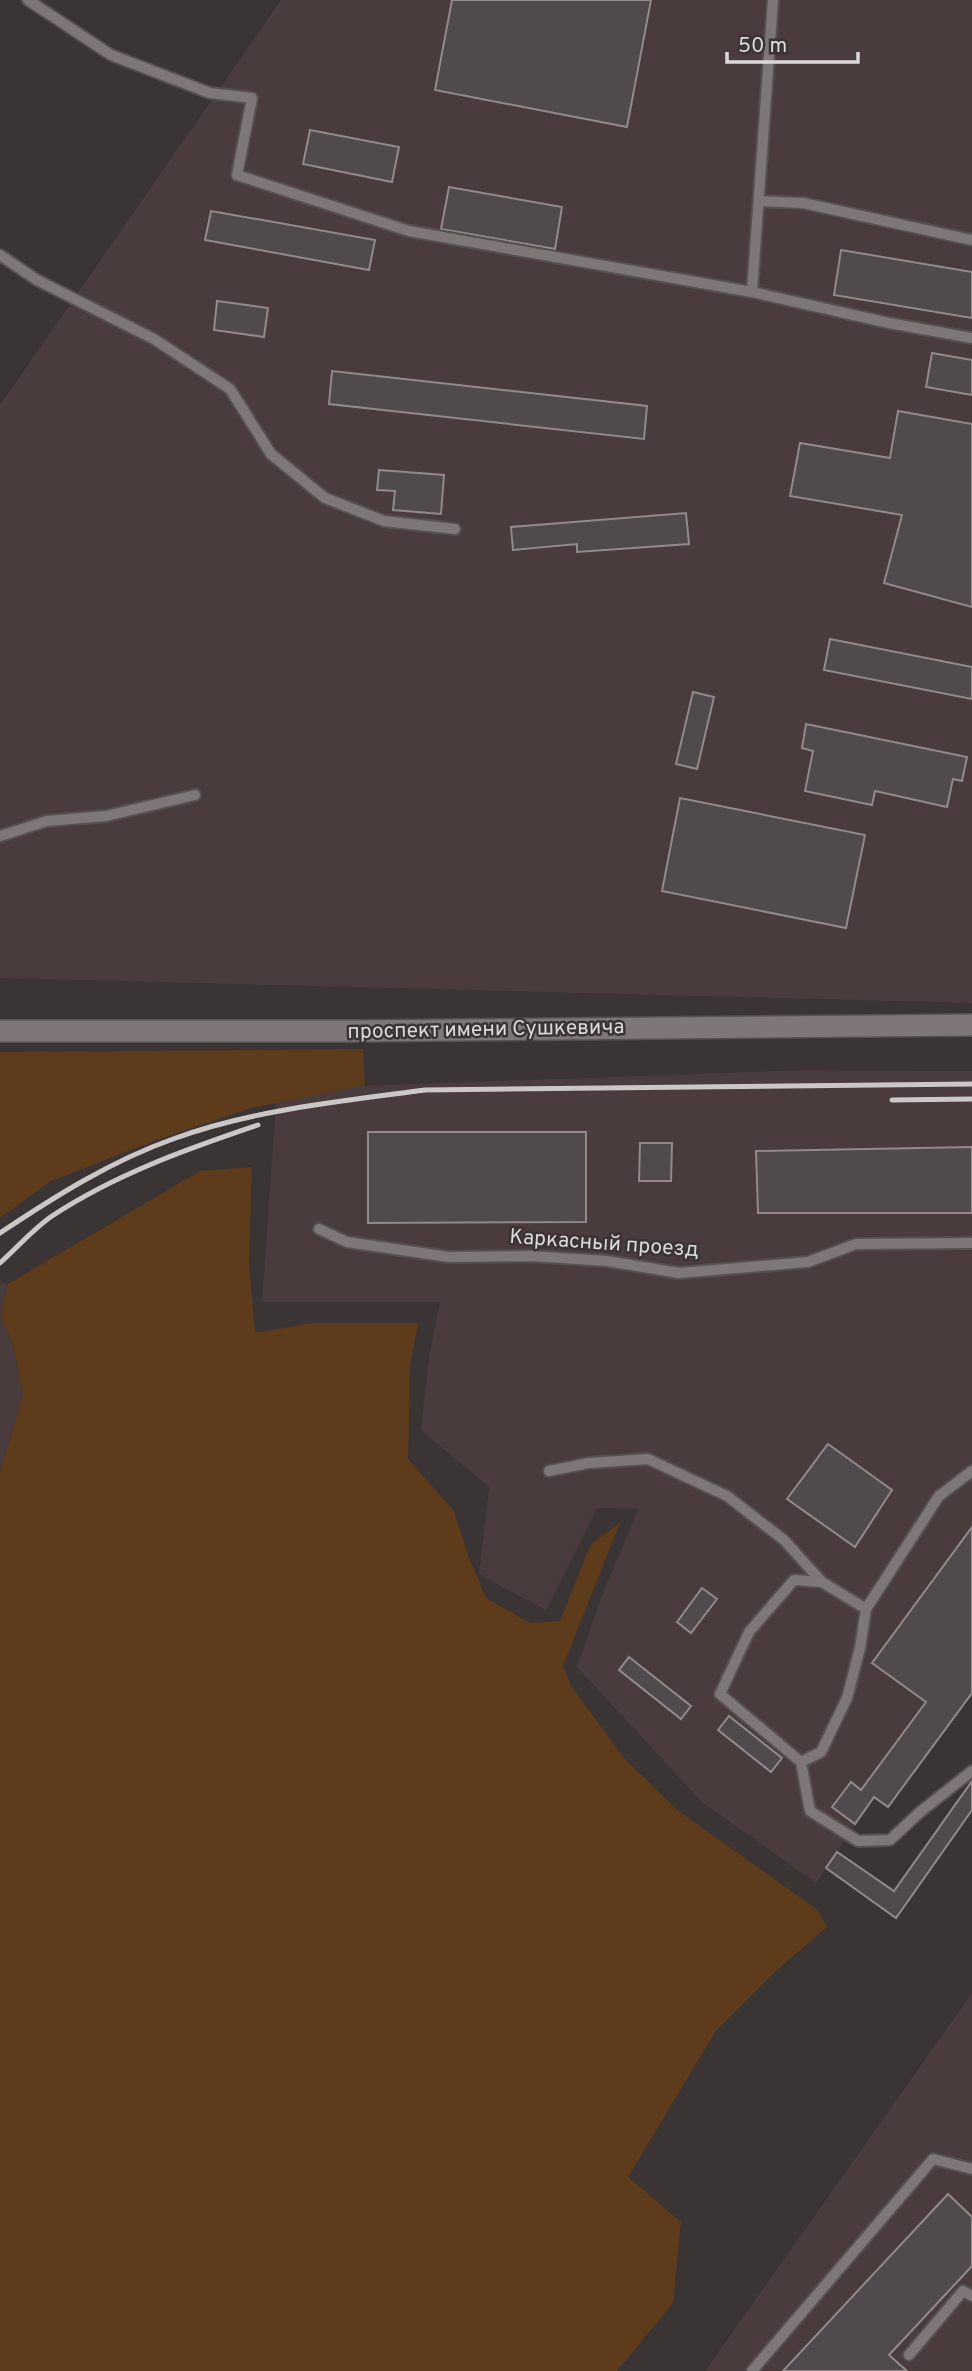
<svg xmlns="http://www.w3.org/2000/svg" width="972" height="2371" font-family="Overpass,sans-serif">
<style>
.built{fill:#4a3b3c}
.green{fill:#5e3b1b}
.building{fill:#514a4c;stroke:#91898b;stroke-width:2}
.lines{fill:none;stroke-linecap:round;stroke-linejoin:round}
.lane-casing{stroke:#565151;stroke-width:14}
.street-casing{stroke:#565151;stroke-width:24}
.lane{stroke:#7f7777;stroke-width:10}
.street{stroke:#7f7777;stroke-width:21}
.rail{stroke:#ccc7c7;stroke-width:5}
.labels{text-anchor:middle;dominant-baseline:central;stroke-width:5;stroke-linejoin:round;paint-order:stroke}
.street-label{font-size:21px;fill:#ddd8d8;stroke:#3b3434}
</style>
<rect width="100%" height="100%" fill="#3b3434"/>
<g class="built">
<polygon points="281,0 972,0 972,1003 0,978 0,405"/>
<polygon points="804,1070 972,1071 972,1693 888,1807 874,1797 816,1883 702,1802 577,1667 601,1598 638,1509 597,1508 546,1610 479,1574 489,1487 421,1430 429,1356 440,1302 262,1302 277,1089"/>
<polygon points="0,1281 8,1284 1,1317 13,1344 23,1395 0,1473"/>
<polygon points="972,1993 972,2371 705,2371"/>
</g>
<g class="green">
<polygon points="363,1049 365,1085 251,1108 154,1141 51,1181 0,1218 0,1052"/>
<polygon points="252,1167 249,1260 255,1333 312,1323 418,1323 410,1365 408,1459 454,1511 468,1555 486,1598 530,1623 560,1621 591,1544 620,1523 563,1666 571,1686 624,1758 677,1810 818,1910 827,1927 778,1969 715,2032 628,2177 681,2222 673,2303 617,2371 0,2371 0,1473 23,1395 13,1344 1,1317 8,1284 200,1171"/>
</g>
<g class="building">
<polygon points="452,0 651,0 627,127 435,90"/>
<polygon points="310,130 399,147 392,182 303,164"/>
<polygon points="449,187 562,207 555,249 441,229"/>
<polygon points="211,211 375,240 369,270 205,240"/>
<polygon points="841,250 972,272 972,318 834,295"/>
<polygon points="217,301 268,308 264,337 214,330"/>
<polygon points="932,353 972,360 972,395 926,387"/>
<polygon points="332,371 647,406 644,439 329,404"/>
<polygon points="898,411 972,424 972,607 884,583 902,515 790,496 800,443 890,458"/>
<polygon points="379,470 444,475 441,514 393,510 395,491 377,490"/>
<polygon points="686,513 689,544 577,552 577,544 513,550 511,527"/>
<polygon points="830,639 972,667 972,699 824,670"/>
<polygon points="693,692 714,697 697,769 676,764"/>
<polygon points="806,724 967,757 962,781 953,779 947,807 875,791 872,805 805,791 813,751 802,748"/>
<polygon points="680,798 865,835 846,928 662,891"/>
<polygon points="368,1132 586,1132 586,1222 368,1223"/>
<polygon points="640,1143 672,1143 671,1181 639,1181"/>
<polygon points="972,1147 972,1213 758,1213 756,1151"/>
<polygon points="828,1444 892,1490 855,1547 787,1499"/>
<polygon points="972,1527 972,1693 888,1807 874,1797 855,1824 832,1807 851,1782 861,1790 926,1702 872,1663"/>
<polygon points="702,1588 717,1599 691,1633 677,1622"/>
<polygon points="629,1657 691,1706 681,1719 619,1670"/>
<polygon points="729,1716 782,1758 771,1772 718,1730"/>
<polygon points="972,1781 972,1810 896,1918 826,1868 837,1852 894,1891"/>
<polygon points="948,2194 972,2217 972,2266 889,2355 907,2371 783,2371"/>
</g>
<g class="lines">
<g class="lane-casing">
<g id="lane">
<polyline points="28,0 111,55 210,93 252,98 237,175 409,231 752,292 889,323 972,338"/>
<polyline points="759,201 803,203 972,240"/>
<polyline points="0,255 37,280 154,339 230,389 271,454 325,498 384,521 455,529"/>
<polyline points="752,292 773,0"/>
<polyline points="0,836 47,821 106,816 195,795"/>
<polyline points="319,1229 347,1242 449,1257 531,1256 607,1261 679,1273 808,1262 856,1244 972,1243"/>
<polyline points="549,1471 589,1463 648,1459 727,1496 784,1540 822,1582"/>
<polyline points="972,1471 939,1496 866,1609 822,1582 794,1580 749,1632 720,1694 801,1762 810,1811 858,1841 890,1840 920,1812 972,1771"/>
<polyline points="801,1762 821,1752 847,1698 860,1648 866,1609"/>
<polyline points="909,2355 963,2291 972,2296"/>
<polyline points="752,2371 933,2159 972,2169"/>
</g>
</g>
<g class="street-casing">
<polyline id="street" points="0,1031 359,1031 972,1025"/>
</g>
<use href="#lane" class="lane"/>
<use href="#street" class="street"/>
<g class="rail">
<polyline points="892,1100 972,1099"/>
<path d="M0 1233C54 1197 111 1161 173 1139 251 1110 343 1101 425 1090L972 1084"/>
<path d="M0 1263C17 1248 33 1229 52 1216 116 1174 187 1149 258 1125"/>
</g>
</g>
<g class="labels">
<g class="street-label">
<text transform="translate(486 1030) rotate(-1)">проспект имени Сушкевича</text>
<text transform="translate(604 1244) rotate(4)">Каркасный проезд</text>
</g>
</g>
<path d="M727 52v10h131v-10" fill="none" stroke="#ddd8d8" stroke-width="3.5"/>
<text x="738" y="52" font-size="21" fill="#ddd8d8" stroke="#3b3434" stroke-width="5" paint-order="stroke">50 m</text>
</svg>
